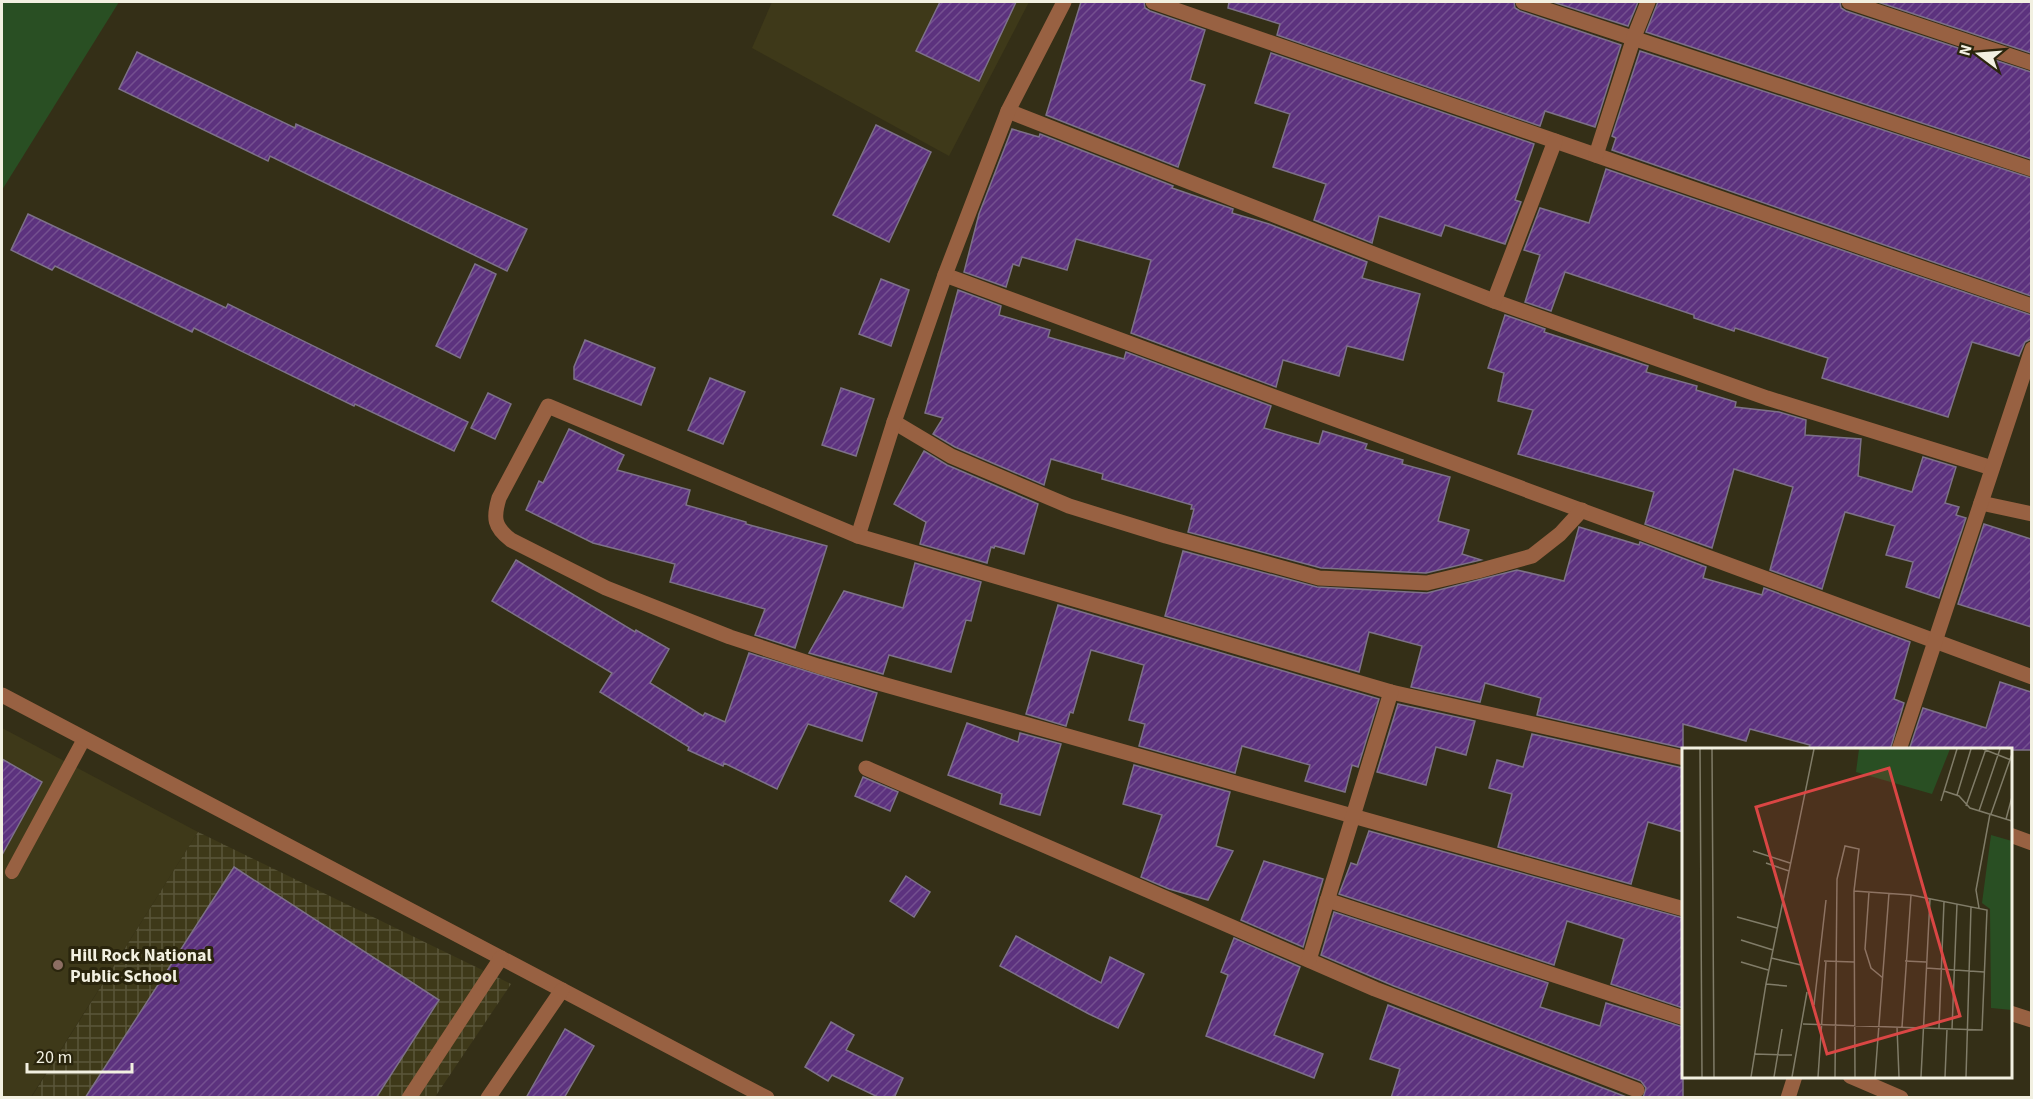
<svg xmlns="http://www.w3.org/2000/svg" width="2033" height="1099" font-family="'Source Sans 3',sans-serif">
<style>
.built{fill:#3e3919}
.industrial{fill:url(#industrial-grid)}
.grass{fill:#294f23}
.building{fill:url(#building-hatch);stroke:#7d7189;stroke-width:1.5}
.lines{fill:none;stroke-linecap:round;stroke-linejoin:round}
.lane{stroke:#986142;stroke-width:14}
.street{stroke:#986142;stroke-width:15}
.education-dot{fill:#8d6e63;stroke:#2a250d;stroke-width:2}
.labels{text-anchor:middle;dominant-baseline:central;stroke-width:6;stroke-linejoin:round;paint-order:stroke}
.poi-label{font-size:18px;font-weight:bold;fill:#f2f0e1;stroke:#2a250d;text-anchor:start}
.inset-road{fill:none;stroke:#807c68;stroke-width:1.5}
.view{fill:#da4644;fill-opacity:0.15;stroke:#da4644;stroke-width:3}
.inset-edge{fill:none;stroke:#f2f0e1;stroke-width:3}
</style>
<defs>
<pattern id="industrial-grid" width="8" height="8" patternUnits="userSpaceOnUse" patternTransform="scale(1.5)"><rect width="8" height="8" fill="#3e3919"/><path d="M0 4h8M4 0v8" fill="none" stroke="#5a563a"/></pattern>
<pattern id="building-hatch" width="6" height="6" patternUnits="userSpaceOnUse" patternTransform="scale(1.5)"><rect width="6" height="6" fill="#5c327e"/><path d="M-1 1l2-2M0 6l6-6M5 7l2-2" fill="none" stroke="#745090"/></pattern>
</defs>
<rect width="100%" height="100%" fill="#342f17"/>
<g class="built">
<polygon points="772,2 1029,2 949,156 752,48"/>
<polygon points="2,728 198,832 31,1097 2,1097"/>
</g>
<polygon class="industrial" points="198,832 511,984 435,1097 31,1098"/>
<polygon class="grass" points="2,2 119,2 2,190"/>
<g class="building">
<polygon points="940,2 1016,2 979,81 916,51"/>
<polygon points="1081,2 1144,2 1145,8 1150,11 1205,30 1190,80 1205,85 1178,167 1046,115"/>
<polygon points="1229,2 1514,2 1515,8 1520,11 1621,45 1595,127 1545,111 1540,126 1277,35 1280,24 1228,8"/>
<polygon points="1553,2 1638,2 1628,26"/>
<polygon points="1658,2 1840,2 1841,8 1846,11 2031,72 2031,159 1646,32"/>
<polygon points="1878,2 2031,2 2031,53"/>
<polygon points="1640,51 2031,178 2031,296 1612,150 1616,138 1612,136"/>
<polygon points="137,52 295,128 296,124 527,229 507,271 270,156 268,161 119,89"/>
<polygon points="1271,53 1534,144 1515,200 1521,202 1505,244 1445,225 1441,236 1379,216 1372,243 1314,220 1326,184 1273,167 1290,114 1255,103"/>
<polygon points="876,125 931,152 889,242 833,215"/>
<polygon points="1012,129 1039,137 1040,134 1173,186 1172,188 1233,209 1232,213 1269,224 1367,262 1362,278 1420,294 1403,360 1347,346 1339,376 1283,360 1276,387 1131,333 1151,260 1076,239 1067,270 1022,257 1019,266 1013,264 1006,287 964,272 979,214"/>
<polygon points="1606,169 2031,315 2031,339 2025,342 2019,356 1972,342 1948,417 1822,378 1828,358 1735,328 1734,331 1694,318 1694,315 1565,272 1551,311 1525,302 1540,255 1524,250 1540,208 1589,223"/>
<polygon points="28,214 226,308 228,304 468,422 454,451 355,404 354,406 194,328 192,332 55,266 52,270 11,250"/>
<polygon points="475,264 496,274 460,358 436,346"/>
<polygon points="881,279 909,290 891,346 859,334"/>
<polygon points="958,290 1001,306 999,315 1050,330 1048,337 1124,359 1126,352 1271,406 1264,428 1319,444 1323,431 1367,444 1365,449 1403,460 1402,464 1450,477 1438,521 1469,530 1462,554 1481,560 1426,573 1321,568 1188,532 1194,509 1191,509 1192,505 1102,479 1103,474 1051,459 1044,485 955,447 933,434 943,418 925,413"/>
<polygon points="1505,315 1545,329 1544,332 1648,366 1646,372 1697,386 1696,390 1736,402 1735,407 1779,412 1806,420 1805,435 1861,439 1858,476 1912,492 1923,457 1956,467 1945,503 1959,507 1956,515 1966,518 1939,598 1906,587 1913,562 1886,555 1895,526 1845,512 1822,589 1770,570 1793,487 1734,469 1712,548 1645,524 1654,492 1518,454 1533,410 1498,401 1504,373 1488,368"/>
<polygon points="585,340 655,368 641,405 574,379 574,367"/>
<polygon points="710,378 745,392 723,444 688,430"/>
<polygon points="841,388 874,399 856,456 822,445"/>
<polygon points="488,393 511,404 495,439 471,428"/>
<polygon points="569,429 624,455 617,470 690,490 686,505 746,522 746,524 827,546 795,648 755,635 765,609 670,582 675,564 593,543 526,510 539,481 543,483"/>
<polygon points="924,451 947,465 1038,504 1024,554 995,546 994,548 991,547 987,563 920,544 926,522 894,504"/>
<polygon points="1984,524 2031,539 2031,627 1958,604"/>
<polygon points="1579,527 1639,545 1640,542 1706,567 1703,578 1762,595 1764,588 1910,642 1894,699 1904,703 1890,750 1808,750 1810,745 1750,729 1746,741 1683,724 1683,748 1537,715 1541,698 1485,683 1480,702 1411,687 1422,646 1369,632 1359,672 1165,616 1183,551 1317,587 1427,593 1517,570 1564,581"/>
<polygon points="516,560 635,632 636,630 669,649 650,683 703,716 705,713 725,722 749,653 877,693 862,741 808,724 777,789 724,763 723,766 688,750 689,747 600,692 612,673 492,601"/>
<polygon points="915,563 981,582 971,621 966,620 951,672 889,655 883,674 809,653 844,591 903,608"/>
<polygon points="1058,605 1379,699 1358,767 1352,765 1345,792 1305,781 1310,765 1242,746 1235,773 1139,746 1145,724 1129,720 1144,665 1091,650 1073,713 1070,712 1066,726 1026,714"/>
<polygon points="2000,682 2031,692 2031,750 1909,750 1923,708 1986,728"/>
<polygon points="1398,704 1475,721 1466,755 1436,747 1426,785 1377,772"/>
<polygon points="967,723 1018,742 1020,733 1061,744 1040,815 1000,804 1002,794 948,775"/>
<polygon points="1532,734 1683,768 1683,832 1648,822 1631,884 1498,847 1512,794 1489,788 1497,760 1523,767"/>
<polygon points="2,759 42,782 2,855"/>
<polygon points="1134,765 1230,792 1216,846 1233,851 1208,900 1169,889 1141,877 1162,815 1123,804"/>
<polygon points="863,777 898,792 890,811 855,796"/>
<polygon points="1369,831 1683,918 1683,1008 1611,984 1624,939 1567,921 1554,965 1339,894 1351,863 1357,865"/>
<polygon points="1264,861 1323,879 1303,947 1241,920"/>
<polygon points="234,867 439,1000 376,1098 85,1098"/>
<polygon points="906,876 930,892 914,917 890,901"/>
<polygon points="1334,912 1548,983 1540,1007 1600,1026 1606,1003 1683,1027 1683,1098 1643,1098 1646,1088 1641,1081 1394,986 1321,955"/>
<polygon points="1016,936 1101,983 1110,957 1144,974 1118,1028 1089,1014 1000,966"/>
<polygon points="1234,938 1300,967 1274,1035 1323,1054 1314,1078 1206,1036 1228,975 1221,972"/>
<polygon points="1388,1005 1629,1098 1391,1098 1400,1069 1370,1059"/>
<polygon points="831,1022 854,1035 846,1050 903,1078 894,1098 880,1098 832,1075 828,1081 805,1067"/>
<polygon points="565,1029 594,1046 564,1098 526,1098"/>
</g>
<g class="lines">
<polyline class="lane" points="12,872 84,739"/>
<g class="street">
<polyline points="1153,2 2032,306"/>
<polyline points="1523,2 2032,169"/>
<polyline points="1849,2 2032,63"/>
<polyline points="1008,111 1494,301 1767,398 1992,468"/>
<polyline points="1596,155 1634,37 1648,2"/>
<polyline points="945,275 2032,677"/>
<polyline points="1494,301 1555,141"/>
<polyline points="894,422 951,456 1069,506 1166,536 1319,578 1427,583 1478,571 1532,556 1560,534 1582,510"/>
<polyline points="1981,503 2032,514"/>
<polyline points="858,536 894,422 945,275 1008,111 1064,2"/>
<polyline points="2,695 767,1098"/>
<polyline points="1899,750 2032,349"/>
<path d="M1684 758 1391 692 858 536 548 406 499 498C493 518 494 527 511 540L606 588 730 637 818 666 1684 909"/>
<polyline points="866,768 1375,989 1637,1090"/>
<polyline points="2010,835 2032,843"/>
<polyline points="1327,900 1684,1018"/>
<polyline points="1309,960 1391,692"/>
<polyline points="2010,1013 2032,1020"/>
<polyline points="1850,1076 1901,1098"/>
<polyline points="409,1098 501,958"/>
<polyline points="488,1098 562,990"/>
<polyline points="1788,1098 1795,1076"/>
</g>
</g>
<circle class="education-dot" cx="58" cy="965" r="6"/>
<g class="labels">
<g class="poi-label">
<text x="70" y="955">Hill Rock National<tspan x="70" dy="21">Public School</tspan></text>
</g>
</g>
<g transform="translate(1682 748)">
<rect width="330" height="330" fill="#342f17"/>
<path d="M177 1H268L250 46 174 24ZM309 87 330 93V262L309 260 308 161 300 155Z" fill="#294f23"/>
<path class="inset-road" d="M18 1 20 329M30 1 32 329M301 1 329 12M262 43 277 48 288 60 330 73M275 47 289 1M259 53 275 1M284 58 304 1M297 63 318 1M309 66 330 6M324 71 330 49M71 103 108 115M84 115 107 123M187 144 183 201 189 220 201 230M297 160 294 142 308 66M55 169 95 180M59 192 91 202M89 210 119 217M142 213 172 214M223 213 244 214M59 214 86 222M244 220 302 224M84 236 105 238M132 257 144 152M121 276 300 282 305 162 229 147 172 143M215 279 217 329M220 279 229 147M257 280 262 154M270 281 275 156M72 306 110 307M69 329 84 236 132 1M92 329 100 281M110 329 125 244M136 329 144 213M153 329 155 131 163 98 177 101 172 143 173 329M193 329 207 145M239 329 248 151M263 329 265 281M284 329 289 159"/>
<path class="view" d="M207 20 278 268 145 306 74 59Z"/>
<rect width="330" height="330" class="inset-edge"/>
</g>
<rect width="2033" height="1099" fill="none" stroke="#f2f0e1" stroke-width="6"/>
<g transform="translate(1979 54) rotate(286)" stroke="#2a250d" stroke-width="4.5" paint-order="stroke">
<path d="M0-4.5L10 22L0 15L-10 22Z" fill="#f2f0e1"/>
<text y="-9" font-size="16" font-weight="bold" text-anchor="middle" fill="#f2f0e1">N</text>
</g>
<path d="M27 1063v9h105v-9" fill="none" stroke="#f2f0e1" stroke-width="3"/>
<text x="36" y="1063" font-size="18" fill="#f2f0e1" stroke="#2a250d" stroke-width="4.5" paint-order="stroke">20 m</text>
</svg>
